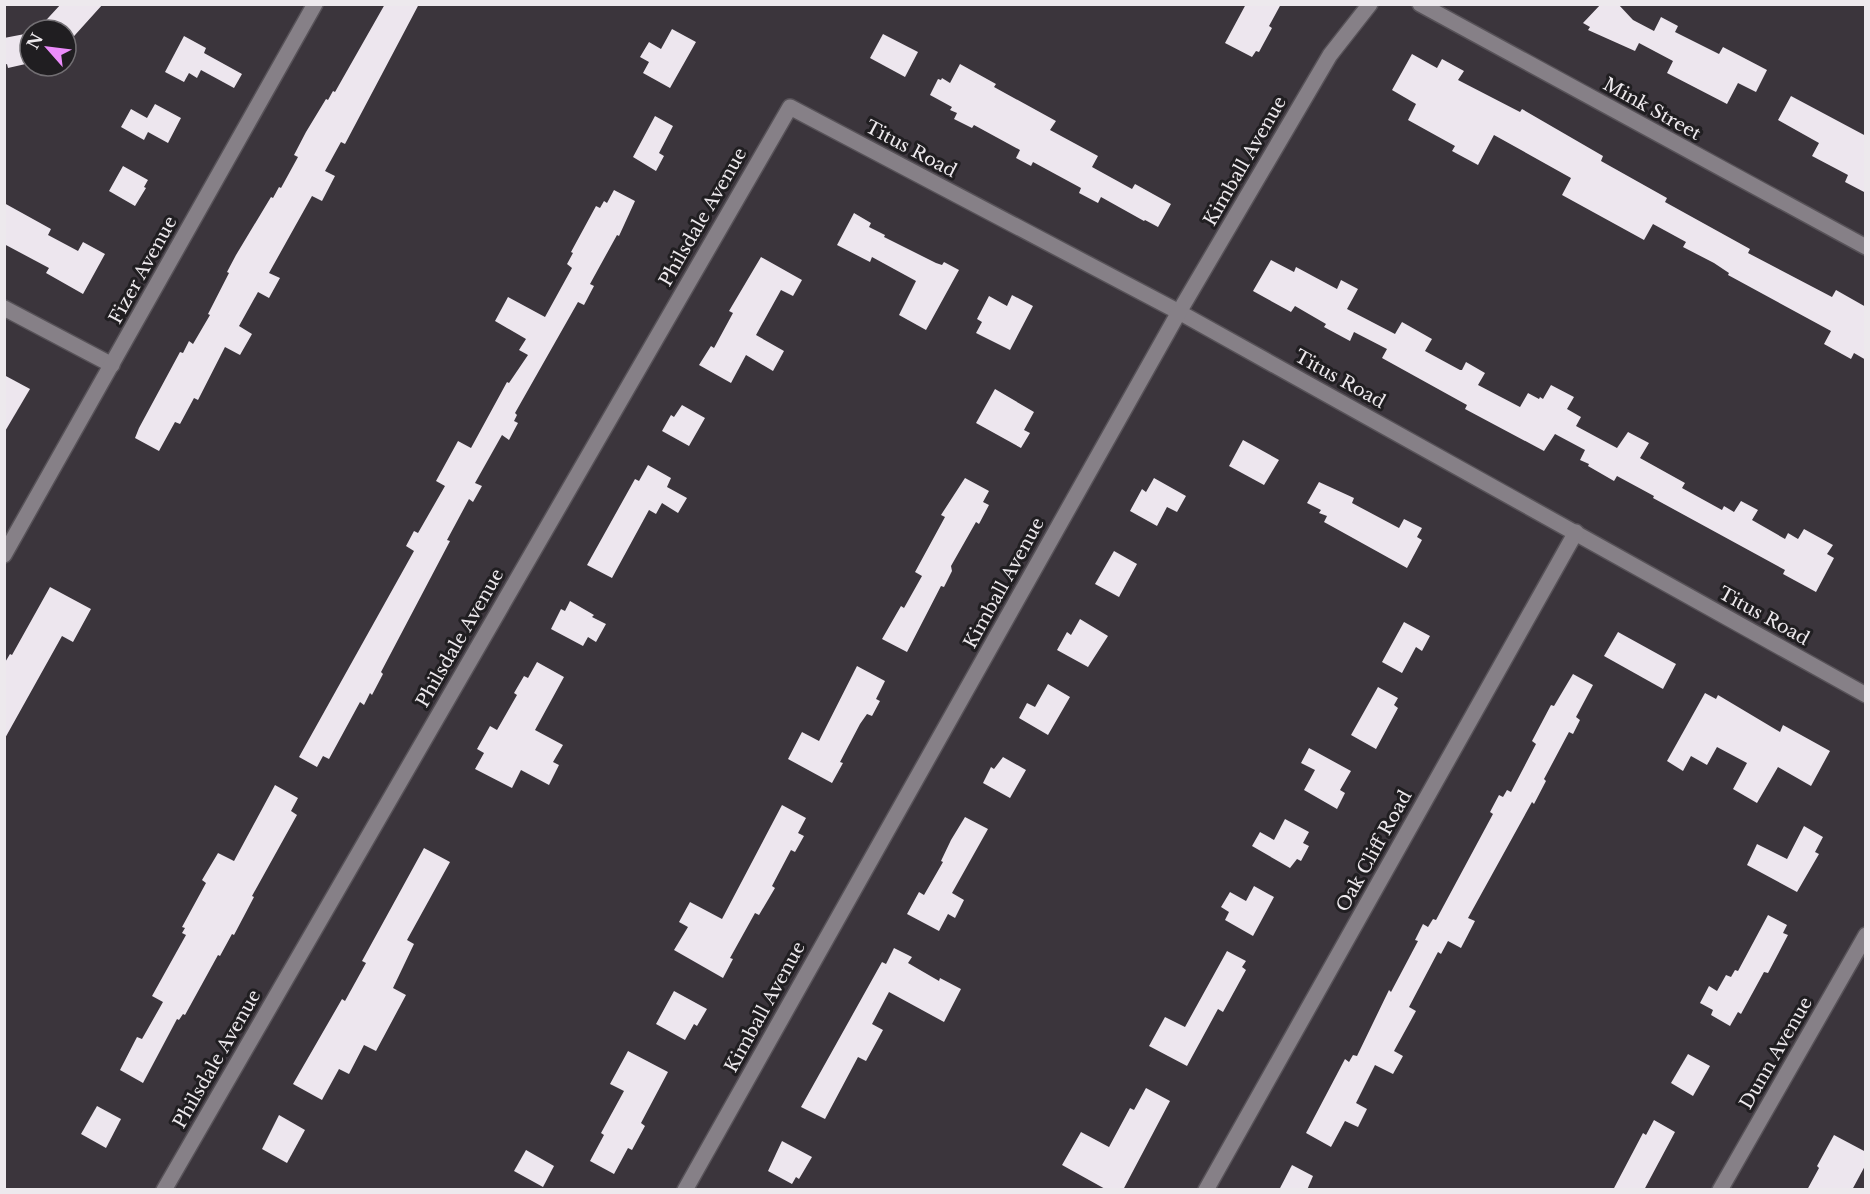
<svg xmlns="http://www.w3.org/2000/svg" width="1870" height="1194" font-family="'Libre Baskerville',serif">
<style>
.building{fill:#ede6ee}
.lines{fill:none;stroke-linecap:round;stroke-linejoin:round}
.minor-casing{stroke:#575258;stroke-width:18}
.minor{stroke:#868087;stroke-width:15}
.labels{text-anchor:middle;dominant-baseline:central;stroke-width:6;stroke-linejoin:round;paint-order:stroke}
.street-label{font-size:18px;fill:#ede9ed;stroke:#201e21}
</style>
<rect width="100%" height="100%" fill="#3b353c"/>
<g class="building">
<polygon points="61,4 103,4 66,45 66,30 37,30"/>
<polygon points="385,4 419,4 345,144 341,142 325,171 335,176 322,201 312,196 269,273 280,278 269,298 258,292 239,326 252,334 240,355 225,347 198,400 194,398 180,424 175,422 159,451 135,438 139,428 180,352 183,353 189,341 193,344 210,315 208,314 229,273 227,272 236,255 271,197 273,198 279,187 281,188 298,157 294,155 306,132 326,99 328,100 333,91 335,92"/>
<polygon points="1246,4 1281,4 1269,26 1272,28 1259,52 1256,51 1252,57 1225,43"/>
<polygon points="1601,4 1618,4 1633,20 1654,31 1661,17 1678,26 1675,32 1719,54 1723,47 1767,70 1756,92 1738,83 1727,104 1667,73 1673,61 1639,43 1635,51 1588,30 1590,27 1583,23"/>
<polygon points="672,29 696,42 670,88 643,73 649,62 640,57 649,42 661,49"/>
<polygon points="30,33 30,63 8,68 7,64 4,65 4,38"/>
<polygon points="883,34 918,52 905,77 870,58"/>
<polygon points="184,36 206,48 204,53 242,74 234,88 201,70 197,78 189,73 184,82 165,72"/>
<polygon points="1412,54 1437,68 1442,59 1464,71 1458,80 1520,112 1522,109 1603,156 1601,161 1667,198 1665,202 1750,249 1748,253 1832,297 1836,290 1866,307 1866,360 1854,353 1851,359 1824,344 1831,331 1728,275 1729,273 1714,263 1683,247 1686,242 1653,224 1644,240 1562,195 1571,178 1494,135 1478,165 1452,151 1455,146 1408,120 1416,104 1392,90"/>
<polygon points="960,64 996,84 994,87 1056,121 1050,130 1098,156 1092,167 1132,189 1135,184 1171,204 1158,227 1145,220 1144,221 1101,197 1098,203 1079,193 1081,188 1033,162 1031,166 1016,158 1020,150 974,125 972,128 954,119 957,113 950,110 952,107 930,95 938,79 941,80 942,78 950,83"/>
<polygon points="1791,96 1866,136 1866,193 1845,182 1848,175 1812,156 1819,143 1778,120"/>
<polygon points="155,104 181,118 168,143 148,132 144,140 121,127 131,109 147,118"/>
<polygon points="655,116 673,126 659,153 664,156 656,171 633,157"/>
<polygon points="123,166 148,180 144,187 146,188 135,206 109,191"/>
<polygon points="614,190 635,201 619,236 617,235 590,284 594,286 584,305 578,302 515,413 517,415 514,421 518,423 509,440 502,435 475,483 482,486 473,502 469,499 447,540 450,541 381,672 383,674 372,695 370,693 364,705 360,702 329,759 323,756 317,767 299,757 414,551 406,546 414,531 418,533 445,486 436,481 458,441 471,448 507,382 509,383 528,355 519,350 526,339 495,321 508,297 545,317 572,268 567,264 573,253 571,252 596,206 600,208 604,201 607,203"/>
<polygon points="4,203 51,229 48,235 78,251 83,242 105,254 83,294 46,273 49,268 4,244"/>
<polygon points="854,213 871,223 869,227 885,235 884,237 936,263 942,265 944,262 959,270 926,330 899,315 916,281 872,257 870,262 837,245"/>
<polygon points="761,257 802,280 793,296 781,290 756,335 784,351 773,371 746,355 731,383 699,365 711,346 714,348 733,313 729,311"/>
<polygon points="1271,260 1294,272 1296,267 1337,289 1341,280 1358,289 1347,309 1395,334 1402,322 1432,339 1425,351 1460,370 1462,370 1466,362 1485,373 1478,385 1520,407 1528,393 1539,399 1540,397 1543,399 1551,385 1574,397 1567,409 1581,417 1576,426 1617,448 1628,432 1649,443 1640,458 1685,483 1682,488 1722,510 1724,506 1734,512 1741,501 1758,510 1752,520 1785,539 1788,533 1798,539 1804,529 1833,545 1827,554 1834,558 1816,592 1783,574 1785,570 1653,498 1654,496 1617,476 1614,481 1588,466 1589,464 1580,460 1585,450 1555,434 1544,451 1465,409 1467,405 1382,358 1387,349 1354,332 1350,341 1324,327 1326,324 1295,306 1291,312 1253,291"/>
<polygon points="1012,295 1033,306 1010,350 976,333 982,322 977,319 989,296 1007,306"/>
<polygon points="4,375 30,389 4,433"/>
<polygon points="995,389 1034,412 1024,430 1030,433 1021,448 976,423"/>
<polygon points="682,405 705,418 689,446 662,431 671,415 674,417"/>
<polygon points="1243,440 1279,460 1264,485 1229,466"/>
<polygon points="648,465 671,478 667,487 687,498 678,513 662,503 656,514 649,510 612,578 587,565 635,479 639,481"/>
<polygon points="965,478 989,491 983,502 989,505 979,524 976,522 951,566 952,571 944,587 941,586 907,652 882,639 901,606 904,608 922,576 915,572 945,517 941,515"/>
<polygon points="1154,478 1186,496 1177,512 1167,507 1157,526 1130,511 1142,489 1146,492"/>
<polygon points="1319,482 1354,498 1352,503 1399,528 1404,519 1422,528 1417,537 1422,540 1407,568 1324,522 1327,516 1319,513 1321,510 1307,503"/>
<polygon points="1114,551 1137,564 1119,597 1095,584"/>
<polygon points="50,587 91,609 73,642 62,636 4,740 4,664 10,654 12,655"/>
<polygon points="570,601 594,615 592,617 606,624 596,642 588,637 583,646 551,629 561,609 565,611"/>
<polygon points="1080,619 1108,636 1088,667 1057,650 1067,632 1071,635"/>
<polygon points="1404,622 1430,636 1422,651 1416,647 1402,673 1382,662"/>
<polygon points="1618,632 1676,664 1663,689 1604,656"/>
<polygon points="537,662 564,677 535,730 563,745 553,762 559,765 549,785 521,770 512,788 475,769 484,753 477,749 490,726 497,730 517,695 514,693 524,676 528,678"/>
<polygon points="857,666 885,681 876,699 880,701 872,716 867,714 860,724 840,762 843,763 832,783 788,759 802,732 819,741"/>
<polygon points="1573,674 1593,685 1576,717 1580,720 1573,734 1569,732 1544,779 1546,781 1534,804 1532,802 1468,918 1475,921 1461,948 1448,941 1441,954 1438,952 1409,1007 1416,1011 1394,1051 1403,1056 1393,1074 1375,1065 1356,1103 1367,1109 1358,1127 1345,1121 1331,1147 1306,1133 1345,1059 1349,1062 1353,1055 1357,1056 1389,990 1391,992 1418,941 1415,940 1423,924 1428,927 1433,919 1436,920 1493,814 1490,812 1499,795 1503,797 1507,790 1511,792 1536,744 1532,741 1551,705 1554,706"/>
<polygon points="1048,684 1070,697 1048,735 1019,718 1027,703 1035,707"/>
<polygon points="1378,687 1398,698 1394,705 1398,708 1376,749 1351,735"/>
<polygon points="1705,693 1716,699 1718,695 1780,732 1783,725 1830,751 1811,786 1778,767 1757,803 1733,789 1747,763 1717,747 1707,765 1691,756 1683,771 1667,761"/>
<polygon points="1309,748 1351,771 1340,790 1345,793 1337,809 1304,790 1315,770 1301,763"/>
<polygon points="1003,757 1026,770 1010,798 983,783 991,767 994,769"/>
<polygon points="275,785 298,798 291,811 297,815 252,896 254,897 234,935 232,934 220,956 218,955 185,1015 183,1014 179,1020 177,1019 143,1083 120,1070 137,1037 142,1039 163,1002 152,996 186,935 182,933 185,928 182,927 206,883 202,880 218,853 234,861"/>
<polygon points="782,805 806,818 798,833 804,836 795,852 791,850 772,886 775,888 759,915 755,913 730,958 733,959 723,978 674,950 688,927 679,922 690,902 722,919"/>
<polygon points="965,817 988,829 952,893 964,900 955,918 948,914 939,931 907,914 919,892 924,895 943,862 941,861 951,840"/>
<polygon points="1285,819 1309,832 1303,843 1309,846 1301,861 1297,859 1290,868 1252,846 1260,832 1274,840"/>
<polygon points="1804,826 1823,837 1815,852 1819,854 1797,892 1747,865 1757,844 1787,859"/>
<polygon points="424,848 450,862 407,940 414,944 393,988 406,995 376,1051 364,1045 349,1074 339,1069 322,1100 293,1084 342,999 345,1001 366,963 362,961"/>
<polygon points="1254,886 1274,897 1253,936 1225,920 1229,912 1221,907 1230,892 1246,901"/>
<polygon points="1768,915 1787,925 1783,933 1788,935 1768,973 1764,972 1741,1014 1738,1012 1730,1026 1711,1015 1713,1010 1700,1003 1709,986 1717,991 1726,975 1731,977 1735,970 1738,971"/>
<polygon points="894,948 912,957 908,963 939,981 940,978 961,989 944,1022 889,992 872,1024 883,1030 866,1061 858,1057 825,1119 801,1107 882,962 886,964"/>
<polygon points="1227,951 1246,961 1242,967 1246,970 1223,1012 1218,1009 1187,1066 1149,1046 1165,1017 1185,1027"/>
<polygon points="674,991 707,1009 697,1026 694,1024 685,1040 656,1024"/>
<polygon points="628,1051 668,1072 641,1123 645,1126 632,1150 628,1148 614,1174 590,1161 604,1135 601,1133 624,1091 610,1084"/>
<polygon points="1688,1054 1710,1066 1693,1096 1671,1083"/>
<polygon points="1146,1088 1170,1101 1123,1190 1107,1190 1062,1165 1081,1132 1109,1147 1130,1108 1134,1110"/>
<polygon points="97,1106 121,1119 106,1148 81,1134"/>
<polygon points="279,1115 305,1130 287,1163 262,1149"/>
<polygon points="1654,1120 1675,1132 1644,1190 1613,1190 1643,1133 1646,1135"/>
<polygon points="1834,1135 1866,1152 1866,1164 1852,1190 1807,1190 1819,1168 1817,1166"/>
<polygon points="782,1141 812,1157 799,1179 796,1177 792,1184 768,1171"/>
<polygon points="526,1150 554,1166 543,1187 514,1171"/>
<polygon points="1292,1165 1313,1176 1307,1190 1279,1190"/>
</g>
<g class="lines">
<g class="minor-casing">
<g id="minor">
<polyline points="1420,4 1866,247"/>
<polyline points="4,308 112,365"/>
<polyline points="4,555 315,4"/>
<polyline points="164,1190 790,107 1179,312 1866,695"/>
<polyline points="685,1190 1179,312 1330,55 1370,4"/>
<polyline points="1206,1190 1576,532"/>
<polyline points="1720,1190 1866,935"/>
</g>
</g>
<use href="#minor" class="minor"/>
</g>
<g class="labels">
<g class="street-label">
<text transform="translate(1652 109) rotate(29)">Mink Street</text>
<text transform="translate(911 149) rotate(28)">Titus Road</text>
<text transform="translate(1245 161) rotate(-60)">Kimball Avenue</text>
<text transform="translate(703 217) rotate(-60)">Philsdale Avenue</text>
<text transform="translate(143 270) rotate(-61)">Fizer Avenue</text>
<text transform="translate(1340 379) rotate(29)">Titus Road</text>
<text transform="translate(1004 583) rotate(-61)">Kimball Avenue</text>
<text transform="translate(1764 616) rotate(29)">Titus Road</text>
<text transform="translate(460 638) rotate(-60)">Philsdale Avenue</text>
<text transform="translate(1374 851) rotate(-61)">Oak Cliff Road</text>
<text transform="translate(765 1007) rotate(-61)">Kimball Avenue</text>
<text transform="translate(1776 1053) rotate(-60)">Dunn Avenue</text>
<text transform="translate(217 1059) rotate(-60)">Philsdale Avenue</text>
</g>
</g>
<rect width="1870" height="1194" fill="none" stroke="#ede9ed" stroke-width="12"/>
<g transform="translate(48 48) rotate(298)"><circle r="28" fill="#201e21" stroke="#726f73" stroke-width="1.5"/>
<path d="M0-4.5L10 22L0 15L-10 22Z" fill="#ec8cfb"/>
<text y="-9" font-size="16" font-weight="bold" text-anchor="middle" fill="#ede9ed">N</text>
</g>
</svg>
